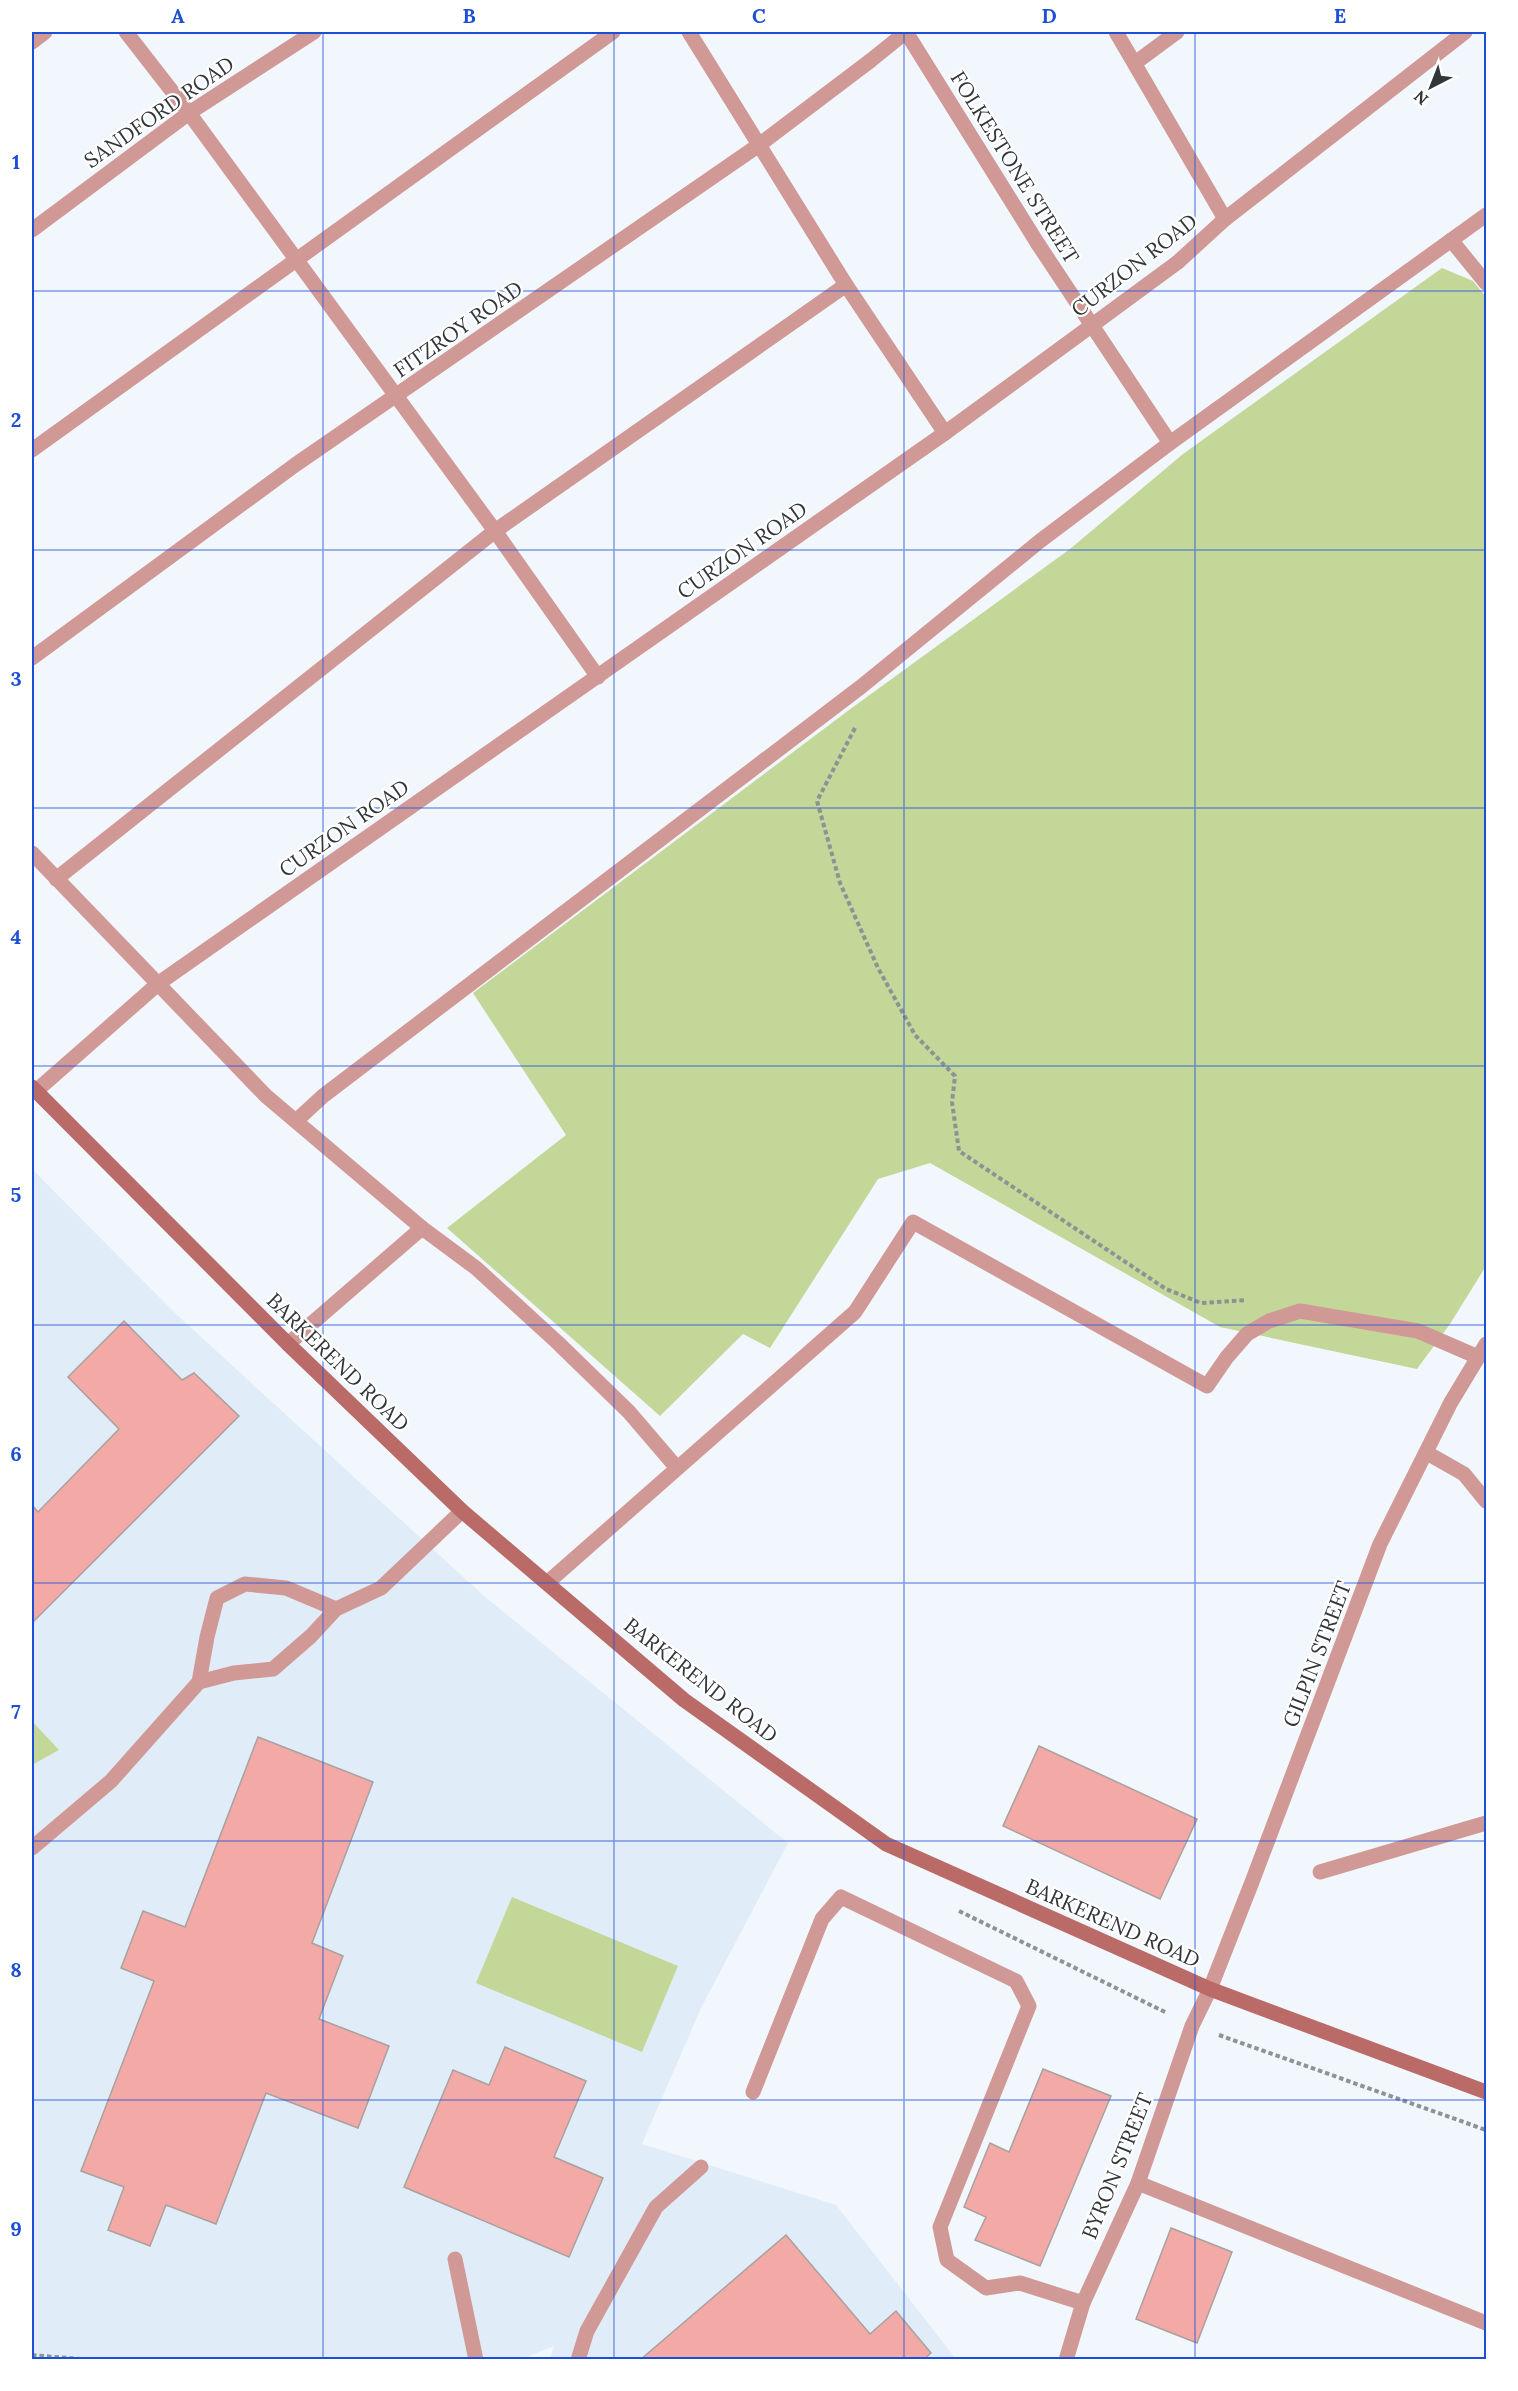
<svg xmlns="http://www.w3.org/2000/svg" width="1518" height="2391" font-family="Lora,serif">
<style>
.built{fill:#e0ecf7}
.green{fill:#c3d799}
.building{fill:#f3a9a5;stroke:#a9a1a0;stroke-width:1.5}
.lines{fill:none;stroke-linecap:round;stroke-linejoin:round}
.path{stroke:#8d9295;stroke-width:4;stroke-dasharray:4.5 3;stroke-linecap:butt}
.service{stroke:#d09996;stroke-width:15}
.pedestrian{stroke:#d09996;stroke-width:15}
.minor{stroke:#d09996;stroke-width:15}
.secondary{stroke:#ba6b68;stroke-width:15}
.grid{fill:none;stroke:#1d4ed8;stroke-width:1.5;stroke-opacity:0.55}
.labels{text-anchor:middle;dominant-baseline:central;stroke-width:4.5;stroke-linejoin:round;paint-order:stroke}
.street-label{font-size:21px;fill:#333638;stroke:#fff}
.neatline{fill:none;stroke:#1d4ed8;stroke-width:2}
.grid-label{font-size:20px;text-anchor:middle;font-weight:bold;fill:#1d4ed8}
</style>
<rect width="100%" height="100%" fill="#f1f7fc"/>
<polygon class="built" points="32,1169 176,1314 484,1596 788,1843 701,2008 642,2144 836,2205 956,2359 550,2359 554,2346 519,2360 32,2359 32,1765 59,1750 32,1721"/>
<g class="green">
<polygon points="1442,268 1473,281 1486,297 1486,1266 1450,1324 1417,1369 1220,1327 930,1163 878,1179 770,1348 743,1334 660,1416 447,1228 566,1135 473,993 849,710 1070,549 1183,454"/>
<polygon points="32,1721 59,1750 32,1765"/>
<polygon points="512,1897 678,1966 642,2052 476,1983"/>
</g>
<g class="building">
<polygon points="124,1321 182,1380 194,1373 239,1416 32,1623 32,1505 38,1512 119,1429 68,1377"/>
<polygon points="258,1737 373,1782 312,1943 343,1956 319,2019 389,2046 358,2128 266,2093 216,2224 166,2205 150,2246 108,2230 124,2187 81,2171 154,1981 121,1968 143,1911 185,1927"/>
<polygon points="1039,1746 1197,1819 1160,1899 1003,1826"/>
<polygon points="505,2047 586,2081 554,2157 603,2178 569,2257 404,2187 453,2070 489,2085"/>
<polygon points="1043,2069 1111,2096 1040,2266 975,2240 986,2217 964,2207 990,2143 1009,2152"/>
<polygon points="1171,2228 1232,2252 1197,2343 1136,2319"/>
<polygon points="786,2235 870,2334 896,2311 931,2353 923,2360 640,2360"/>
</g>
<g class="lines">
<g class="path">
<polyline points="855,728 817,801 840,883 878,968 915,1035 955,1076 952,1102 959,1151 1166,1289 1201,1303 1246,1300"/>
<polyline points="959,1911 1167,2013"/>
<polyline points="1219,2035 1486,2130"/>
<polyline points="32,2355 92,2360"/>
</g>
<g class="service">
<polyline points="126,32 189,113 495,531 598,677"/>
<polyline points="689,32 846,285 945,433"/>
<polyline points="1116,32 1225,219"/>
<polyline points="32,42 45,32"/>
<polyline points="1135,63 1177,32"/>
<polyline points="1451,240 1486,283"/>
<polyline points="32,450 613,32"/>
<polyline points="32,853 266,1096 422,1228 476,1268 557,1342 629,1412 677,1468"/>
<polyline points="56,879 495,531 846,285"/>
<polyline points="297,1120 323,1096 862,686 1040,541 1170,443 1486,215"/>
<polyline points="547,1583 855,1312 913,1222 1207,1386 1227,1357 1247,1334 1269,1321 1300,1311 1418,1331 1478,1357"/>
<polyline points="199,1682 207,1637 217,1598 245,1584 286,1588 336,1609"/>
<polyline points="32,1848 111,1781 199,1682 234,1673 273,1669 311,1636 336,1609 381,1588 462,1511"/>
<polyline points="753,2092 822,1919 841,1897 1016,1981 1029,2006 940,2227 947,2260 986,2288 1020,2283 1083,2303"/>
<polyline points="1138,2183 1486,2323"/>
<polyline points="455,2259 476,2360"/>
<polyline points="578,2360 587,2331 656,2207 701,2167"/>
</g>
<g class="pedestrian">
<polyline points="906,32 1038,244"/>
<polyline points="870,61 906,32"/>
<polyline points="1091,326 1178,262"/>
</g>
<g class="minor">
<polyline points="32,230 189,113 314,32"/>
<polyline points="1038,244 1170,443"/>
<polyline points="1178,262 1225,219 1465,32"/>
<polyline points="32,658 295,465 759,145 870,61"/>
<polyline points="36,1091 159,983 945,433 1091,326"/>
<polyline points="288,1344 422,1228"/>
<polyline points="1427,1453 1464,1474 1486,1501"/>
<polyline points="1320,1872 1486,1823"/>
<polyline points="1066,2360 1083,2303 1138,2183 1192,2026 1210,1989 1252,1882 1380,1544 1451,1402 1486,1344"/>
</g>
<polyline class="secondary" points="32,1087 288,1344 462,1511 684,1700 886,1844 1210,1989 1486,2092"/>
</g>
<path class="grid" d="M323 32V2360M614 32V2360M904 32V2360M1195 32V2360M32 291H1486M32 550H1486M32 808H1486M32 1066H1486M32 1325H1486M32 1583H1486M32 1841H1486M32 2100H1486"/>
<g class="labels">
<g class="street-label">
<text transform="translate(159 112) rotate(-35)">SANDFORD ROAD</text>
<text transform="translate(1015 167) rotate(58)">FOLKESTONE STREET</text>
<text transform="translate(1134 265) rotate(-38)">CURZON ROAD</text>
<text transform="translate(458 329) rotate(-35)">FITZROY ROAD</text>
<text transform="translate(742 550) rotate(-35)">CURZON ROAD</text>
<text transform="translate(344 828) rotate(-35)">CURZON ROAD</text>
<text transform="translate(338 1362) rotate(44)">BARKEREND ROAD</text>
<text transform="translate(1317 1654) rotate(-69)">GILPIN STREET</text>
<text transform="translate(701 1680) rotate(38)">BARKEREND ROAD</text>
<text transform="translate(1113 1923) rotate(24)">BARKEREND ROAD</text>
<text transform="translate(1117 2166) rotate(-68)">BYRON STREET</text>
</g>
</g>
<rect width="1518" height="2391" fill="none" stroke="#ffffff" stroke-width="66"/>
<g transform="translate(1431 87) rotate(222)" stroke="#ffffff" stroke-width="4.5" paint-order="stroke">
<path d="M0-4.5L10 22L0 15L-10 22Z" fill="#333638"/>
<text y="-9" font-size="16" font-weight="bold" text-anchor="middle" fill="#333638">N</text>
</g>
<rect x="33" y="33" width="1452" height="2325" class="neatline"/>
<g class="grid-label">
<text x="178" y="23">A</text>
<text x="469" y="23">B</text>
<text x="759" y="23">C</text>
<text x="1049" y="23">D</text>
<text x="1340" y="23">E</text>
<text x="16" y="169">1</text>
<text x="16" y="427">2</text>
<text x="16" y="686">3</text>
<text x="16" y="944">4</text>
<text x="16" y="1202">5</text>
<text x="16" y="1461">6</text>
<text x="16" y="1719">7</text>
<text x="16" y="1977">8</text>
<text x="16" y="2236">9</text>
</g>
</svg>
